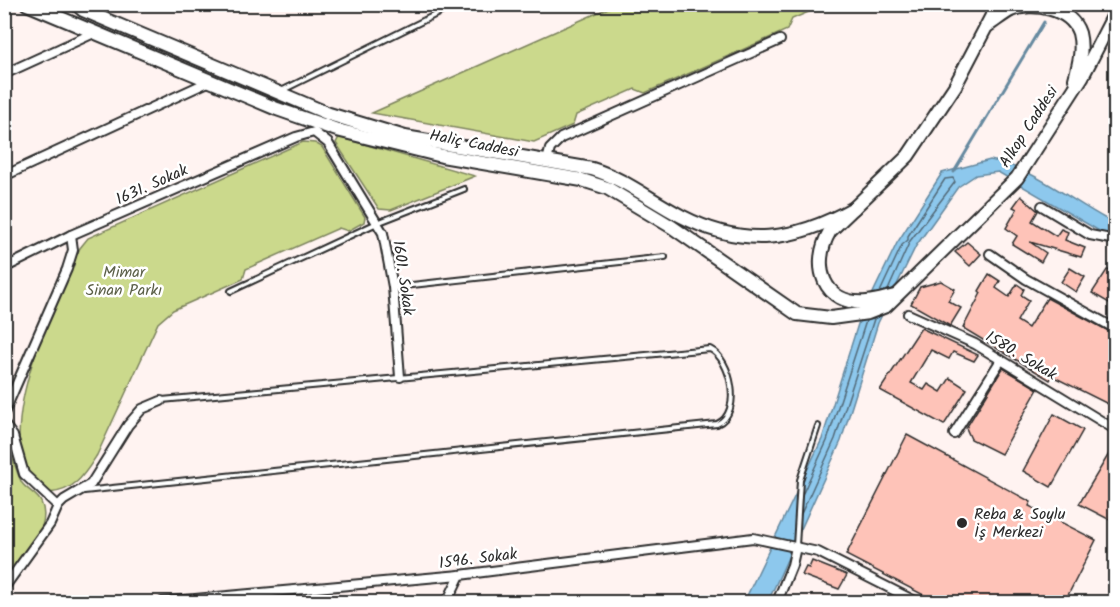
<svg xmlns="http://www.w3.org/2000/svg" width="1120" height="607" font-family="Kalam,sans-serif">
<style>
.green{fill:#cbd98c;stroke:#7b825c;stroke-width:1.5}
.water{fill:#8dc8ed;stroke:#66899f;stroke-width:1.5}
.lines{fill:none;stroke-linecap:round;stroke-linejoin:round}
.shore{stroke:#526a79;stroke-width:1.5}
.stream{stroke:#66899f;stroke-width:3}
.building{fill:#fec3b8;stroke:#2b2b2b;stroke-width:1.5}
.service-casing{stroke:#2b2b2b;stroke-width:8}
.minor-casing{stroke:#2b2b2b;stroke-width:12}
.primary-casing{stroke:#2b2b2b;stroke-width:16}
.service{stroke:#fff;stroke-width:4}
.minor{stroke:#fff;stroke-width:8}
.primary{stroke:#fff;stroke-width:12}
.poi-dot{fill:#2b2b2b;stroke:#fff;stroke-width:2}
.labels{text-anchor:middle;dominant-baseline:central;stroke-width:5;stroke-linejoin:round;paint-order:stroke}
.street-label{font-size:16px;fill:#2b2b2b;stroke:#fff}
.park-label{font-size:16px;fill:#5b5f48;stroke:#fff}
.poi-label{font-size:16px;fill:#2b2b2b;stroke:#fff;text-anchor:start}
</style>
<rect width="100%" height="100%" fill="#fff3f1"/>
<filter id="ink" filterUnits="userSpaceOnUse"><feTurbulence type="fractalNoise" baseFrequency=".0167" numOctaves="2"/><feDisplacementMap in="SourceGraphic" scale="12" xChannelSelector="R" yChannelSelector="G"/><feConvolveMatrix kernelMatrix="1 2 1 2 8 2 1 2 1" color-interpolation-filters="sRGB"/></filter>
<g filter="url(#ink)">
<g class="green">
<polygon points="615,5 825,5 792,19 787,30 645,93 635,89 576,115 573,125 534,142 372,113"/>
<polygon points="339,137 475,176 391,210 379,209 336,143"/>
<path d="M303 142 315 143 322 147 365 217 364 222 348 231 339 228 246 269 243 279 173 310 158 323 97 455C84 475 75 491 49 493 42 487 31 479 26 471 0 416 55 300 80 248L88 238Z"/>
<path d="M5 445C14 455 15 471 22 483 27 490 37 494 41 502 54 529 20 559 5 577Z"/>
</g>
<path class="water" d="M990 160C1031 167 1069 199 1106 219L1115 222V236L1101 232 998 172 976 175 958 187 916 246 878 323 841 441 771 595 766 602H744L822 439 858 324 897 243 942 173Z"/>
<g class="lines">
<g class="shore">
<polyline points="880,292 902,245 908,240 908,236 945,179 953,178 955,182 910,241 888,290"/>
<polyline points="803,493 827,441 866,321"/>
<polyline points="801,514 835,439 874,319"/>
</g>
<polyline class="stream" points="954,172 1044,22"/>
</g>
<g class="building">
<polygon points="1021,196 1038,211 1032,221 1056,236 1061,229 1068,232 1065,240 1085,248 1081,257 1030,242 1046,253 1041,262 1012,244 1017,236 1006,228 1017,209 1013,207"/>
<polygon points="967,242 981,254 970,266 955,252"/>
<polygon points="1070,268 1085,277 1076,292 1061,282"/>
<polygon points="1107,270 1116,272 1116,307 1092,293"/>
<polygon points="989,274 1000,281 996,288 1009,297 1017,284 1024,289 1021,295 1029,300 1017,321 1028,328 1047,298 1116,335 1116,408 1052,376 1050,380 963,328 981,293 979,291"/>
<polygon points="941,281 955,289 948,301 961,308 950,326 911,304 920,287"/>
<polygon points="921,328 978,355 974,361 953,352 949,359 931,350 911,383 924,390 928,384 941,392 950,378 967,389 944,425 880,390"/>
<polygon points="1003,368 1038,389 1001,454 971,439 966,428"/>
<polygon points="1054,414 1083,430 1051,487 1023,471"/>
<polygon points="907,435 1031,502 1029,506 1096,540 1064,603 939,603 846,555"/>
<polygon points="1116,442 1116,523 1079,504"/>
<polygon points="812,561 847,575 839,589 802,575 806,567 809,568"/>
</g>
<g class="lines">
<g class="service-casing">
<g id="service">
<polyline points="283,90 457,4"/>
<polyline points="394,287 665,257"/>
<polyline points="231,291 377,223 464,189"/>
<path d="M84 491 717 424C743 413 731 359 710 349L162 400"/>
<polyline points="796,546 800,480 818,426"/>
</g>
</g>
<g class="minor-casing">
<g id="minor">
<polyline points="4,74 96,32"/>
<polyline points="547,161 550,149 561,138 780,40"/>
<polyline points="4,176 210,81"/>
<polyline points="1042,206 1090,235 1116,240"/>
<polyline points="990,254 1026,279 1116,329"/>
<polyline points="4,268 71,235 296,137 314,132 328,143 383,233 393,287 400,377"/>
<polyline points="908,314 975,344 1116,430"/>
<polyline points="4,413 67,269 73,250 71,235"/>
<polyline points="4,424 13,436 24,474 58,506"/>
<polyline points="954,434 1001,360"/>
<polyline points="4,588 50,524 58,506 64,500 91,484 128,425 142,409 161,401"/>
<polyline points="162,602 460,575 753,538 818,552 917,602"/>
<polyline points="447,602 460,575"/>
<polyline points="777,602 792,565 796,547"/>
</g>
</g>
<g class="primary-casing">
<g id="primary">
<polyline points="27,4 277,109 337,130 442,156 582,180 607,188 672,227 797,314 831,318 868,313 886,306 1017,178 1082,77 1116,11"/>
<path d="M76 4 83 10 329 114 405 137 592 169C625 179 650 200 681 216 743 248 794 242 854 208"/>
<path d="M987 26C995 21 1003 14 1011 10 1032 1 1071 8 1079 33 1083 49 1079 64 1075 79"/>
<path d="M895 296C886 298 877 301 867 302 823 306 810 265 830 231L908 156 955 86 998 4"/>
</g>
</g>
<use href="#service" class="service"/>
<use href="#minor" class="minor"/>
<use href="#primary" class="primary"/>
</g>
</g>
<circle class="poi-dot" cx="962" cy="523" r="6"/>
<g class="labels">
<g class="street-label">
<text transform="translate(1029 127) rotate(-57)">Alkop Caddesi</text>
<text transform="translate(474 144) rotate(11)">Haliç Caddesi</text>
<text transform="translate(152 185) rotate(-24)">1631. Sokak</text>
<text transform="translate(403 278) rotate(82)">1601. Sokak</text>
<text transform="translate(1021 356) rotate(31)">1580. Sokak</text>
<text transform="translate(478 559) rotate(-7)">1596. Sokak</text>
</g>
<g class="park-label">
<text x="124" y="272">Mimar<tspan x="124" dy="18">Sinan Parkı</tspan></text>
</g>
<g class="poi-label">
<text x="974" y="514">Reba &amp; Soylu<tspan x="974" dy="18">İş Merkezi</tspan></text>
</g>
</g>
<rect width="1120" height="607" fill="none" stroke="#fff" stroke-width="24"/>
<rect x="12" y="12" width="1096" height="583" fill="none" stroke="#2b2b2b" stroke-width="2" filter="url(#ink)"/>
</svg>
